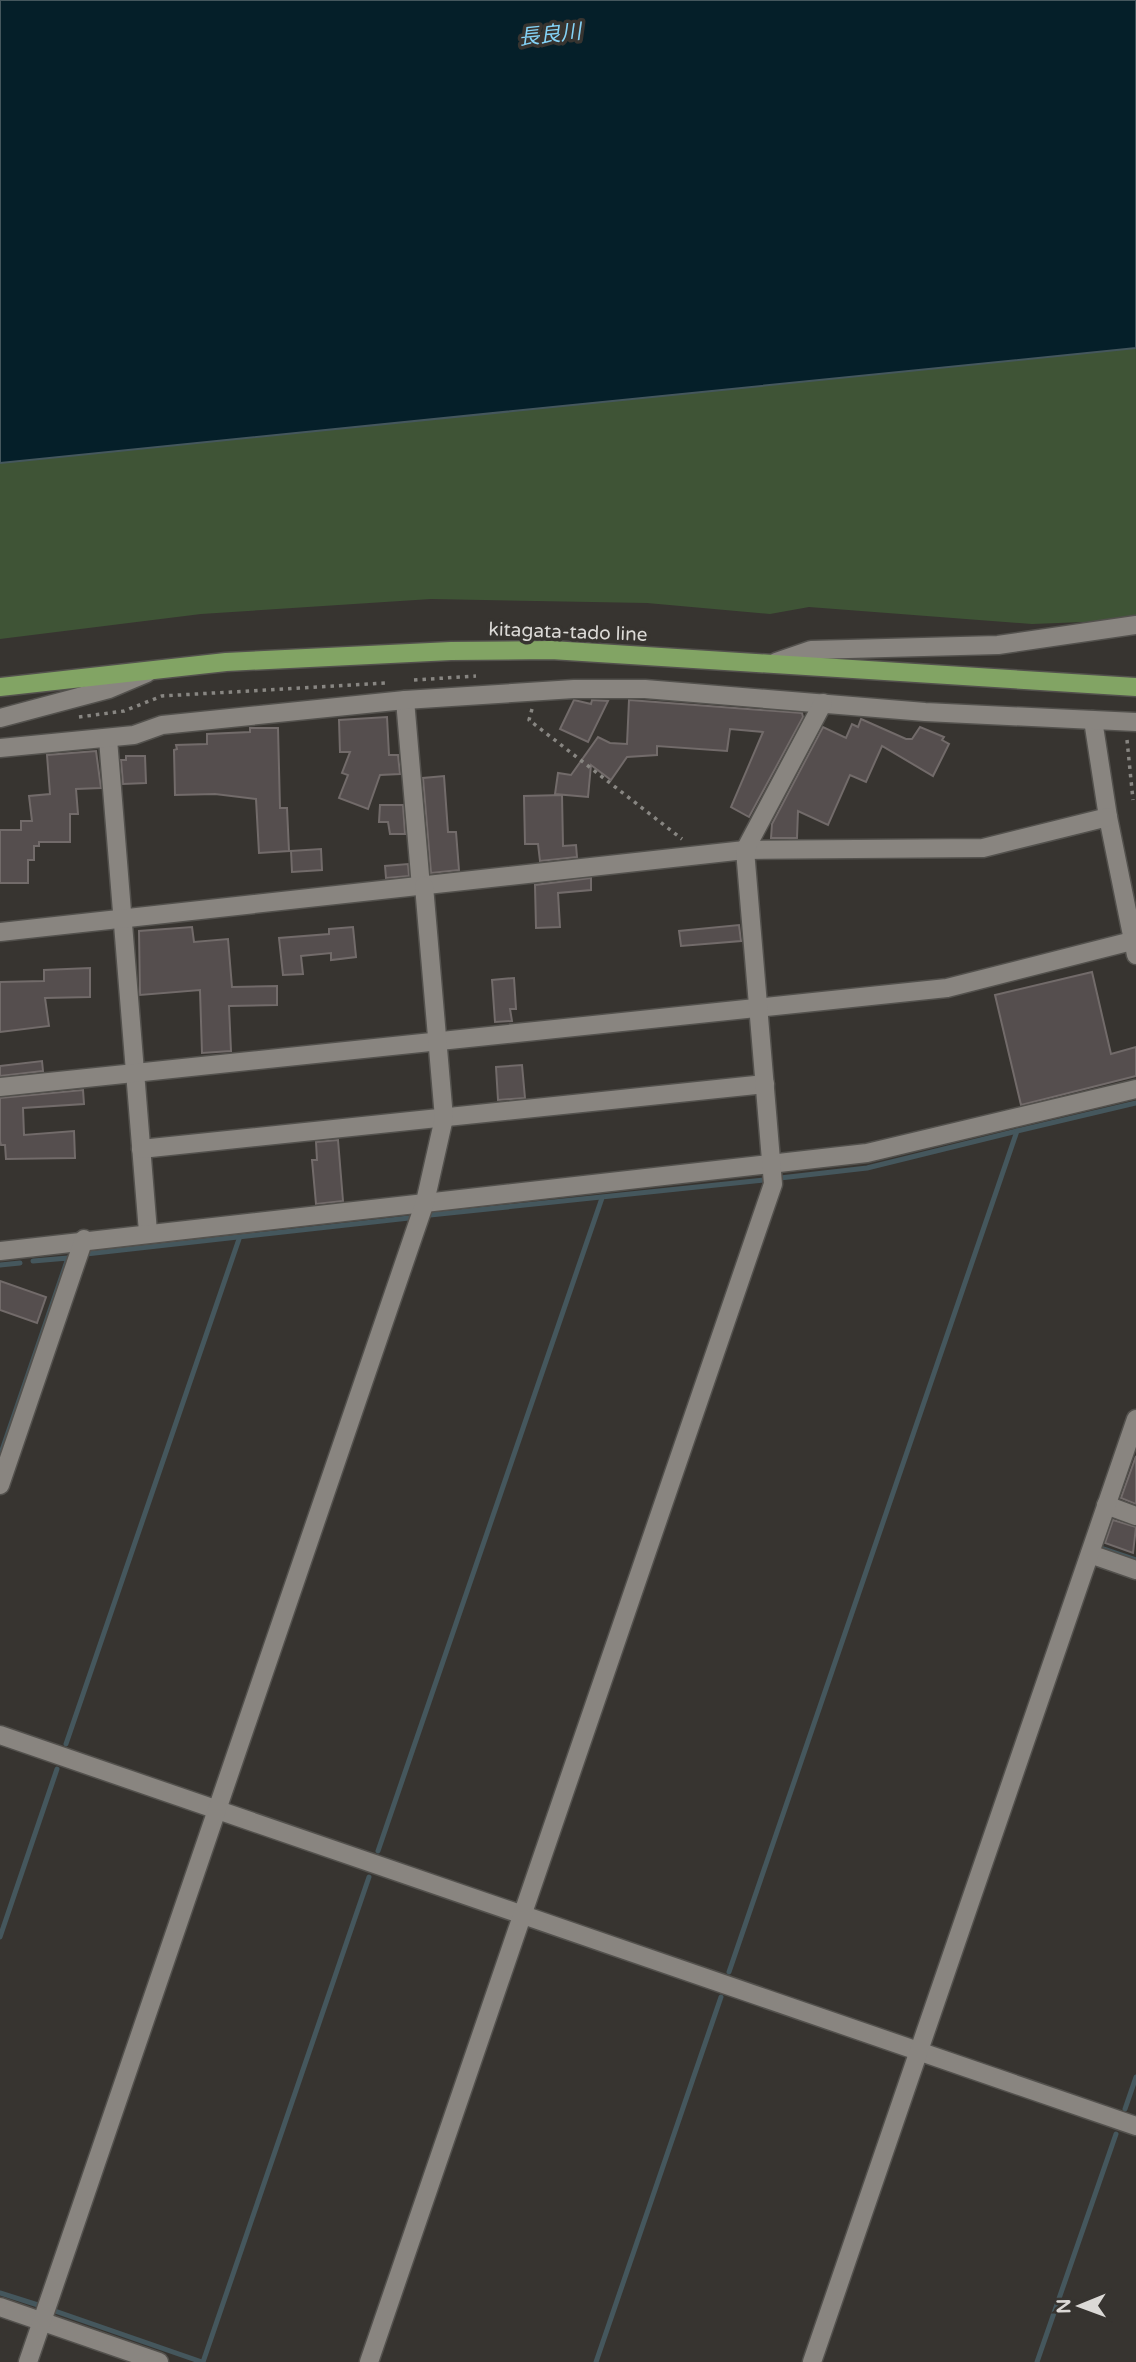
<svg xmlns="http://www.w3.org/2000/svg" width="1136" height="2362" font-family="'Varela Round','Noto Sans JP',sans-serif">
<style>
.green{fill:#3f5436}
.water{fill:#051f29;stroke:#45575d;stroke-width:2}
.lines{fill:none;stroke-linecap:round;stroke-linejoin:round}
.stream{stroke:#45575d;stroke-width:5}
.building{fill:#554e4e;stroke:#726b6a;stroke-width:2}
.minor-casing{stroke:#53514d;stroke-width:21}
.major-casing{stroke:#53514d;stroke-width:21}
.path{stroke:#888682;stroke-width:3.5;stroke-dasharray:3.5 5;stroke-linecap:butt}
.minor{stroke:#898580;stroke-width:18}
.major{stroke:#82a464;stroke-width:18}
.labels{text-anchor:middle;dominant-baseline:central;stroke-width:7;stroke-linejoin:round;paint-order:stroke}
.street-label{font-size:19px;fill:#dbd9d6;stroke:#373430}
.water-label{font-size:21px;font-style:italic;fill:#84d2f6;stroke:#373430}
</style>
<rect width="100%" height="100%" fill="#373430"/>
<polygon class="green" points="1136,348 1136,620 1032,624 809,607 770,614 647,603 431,599 201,614 0,639 0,463"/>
<polygon class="water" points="0,0 1136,0 1136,348 0,463"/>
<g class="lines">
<g class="stream">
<polyline points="780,1178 867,1168 1017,1131"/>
<polyline points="430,1215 764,1180"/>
<polyline points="86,1254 409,1218"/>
<polyline points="0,1265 20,1263"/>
<polyline points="0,1456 68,1258 33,1261"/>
<polyline points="1101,1548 1136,1560"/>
<polyline points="66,1744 239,1239"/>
<polyline points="378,1851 602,1198"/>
<polyline points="0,1937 57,1769"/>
<polyline points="729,1972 1017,1131 1136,1103"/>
<polyline points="1125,2109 1136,2077"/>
<polyline points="0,2293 38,2305"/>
<polyline points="55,2311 202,2362"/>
<polyline points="203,2362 369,1877"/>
<polyline points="596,2362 721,1997"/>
<polyline points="1037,2362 1116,2134"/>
</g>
</g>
<g class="building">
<polygon points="574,700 591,704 592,700 608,701 588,742 560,729"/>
<polygon points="629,700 802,713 803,717 749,817 731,807 763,732 730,729 727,751 657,746 657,755 627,757 611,780 591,765 588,797 555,794 558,773 571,775 598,737 610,743 627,744"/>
<polygon points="387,717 389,755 398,755 400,774 380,775 368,809 339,798 348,775 342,773 350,752 340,752 339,720"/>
<polygon points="861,719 906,739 912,739 920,727 944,737 942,740 949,744 933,776 882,746 866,782 850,775 828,825 798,811 797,838 771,838 772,824 823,727 846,738 852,724 858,727"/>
<polygon points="250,728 278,728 280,808 287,808 289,851 259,853 256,799 215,794 175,795 174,750 177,749 176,745 207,744 207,734 250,732"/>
<polygon points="96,751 101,788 76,789 78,814 70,814 70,842 39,842 39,846 34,846 34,860 28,860 28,883 0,883 0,830 21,830 21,821 32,821 29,796 50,794 47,755"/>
<polygon points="126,756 145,756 146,783 123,784 121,760 126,760"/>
<polygon points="444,776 448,832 456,832 459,870 431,873 423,778"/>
<polygon points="562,795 563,846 576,845 577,857 540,861 538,844 525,844 524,796"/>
<polygon points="380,805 403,805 405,834 390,834 388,822 379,822"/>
<polygon points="321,849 322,870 292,872 291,851"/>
<polygon points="408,864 409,876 386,878 385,866"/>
<polygon points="591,878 591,890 558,893 560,927 536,928 535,885"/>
<polygon points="739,925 741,941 681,946 679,931"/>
<polygon points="192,927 194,942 228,939 232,987 277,986 277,1005 229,1006 231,1051 202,1053 200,990 140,995 139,931"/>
<polygon points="353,927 356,957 331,960 331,953 301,956 303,974 283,975 279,938 329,934 329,929"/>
<polygon points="90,968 90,997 45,998 49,1026 0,1032 0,982 44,981 44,970"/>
<polygon points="1092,972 1111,1054 1136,1047 1136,1076 1021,1105 995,995"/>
<polygon points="514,978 516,1009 510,1009 512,1021 495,1022 492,980"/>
<polygon points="42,1061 43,1071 0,1076 0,1066"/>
<polygon points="522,1065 525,1098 498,1100 496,1067"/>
<polygon points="83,1090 84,1104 23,1108 24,1135 74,1131 75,1158 6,1159 5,1145 1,1145 0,1141 0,1098"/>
<polygon points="338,1140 343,1201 316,1204 312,1160 317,1160 316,1142"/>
<polygon points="0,1281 46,1297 37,1323 0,1310"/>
<polygon points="1136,1456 1136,1504 1121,1498"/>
<polygon points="1113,1520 1136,1527 1133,1553 1105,1543"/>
</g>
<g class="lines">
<g class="minor-casing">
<g id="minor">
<polyline points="776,662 811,650 998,645 1136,625"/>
<polyline points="405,700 421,887"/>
<polyline points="0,718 109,689 147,673"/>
<polyline points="1093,720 1108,817 1136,955"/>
<polyline points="108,739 148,1232"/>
<polyline points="0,748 134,735 162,725 405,700 574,689 645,689 925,712 1136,722"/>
<polyline points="0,932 745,850 983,848 1108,817"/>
<polyline points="0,1087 947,988 1136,940"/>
<polyline points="141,1149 765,1084"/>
<polyline points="0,1251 867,1153 1136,1089"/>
<polyline points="0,1485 84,1239"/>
<polyline points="1106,1505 1136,1516"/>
<polyline points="1090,1554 1136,1570"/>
<polyline points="0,1735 1136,2126"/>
<polyline points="0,2307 159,2362"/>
<polyline points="28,2362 425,1202 444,1118 424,886"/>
<polyline points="369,2362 773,1184 745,850 823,703"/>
<polyline points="812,2362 1136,1419"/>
</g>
</g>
<g class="major-casing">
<polyline id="major" points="0,687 226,662 451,651 551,650 1136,687"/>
</g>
<g class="path">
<polyline points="414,680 476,676"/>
<polyline points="532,709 529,720 682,839"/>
<polyline points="79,717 124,711 162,696 386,683"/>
<polyline points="1127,740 1133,800"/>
</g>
<use href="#minor" class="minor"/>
<use href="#major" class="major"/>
</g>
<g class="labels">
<g class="street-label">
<text transform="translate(568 632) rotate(2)">kitagata-tado line</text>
</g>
<g class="water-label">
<text transform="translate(550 35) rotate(-6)">長良川</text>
</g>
</g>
<g transform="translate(1080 2306) rotate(269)" stroke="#373430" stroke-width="5" paint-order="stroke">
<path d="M0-5L12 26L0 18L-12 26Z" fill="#dbd9d6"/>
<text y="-10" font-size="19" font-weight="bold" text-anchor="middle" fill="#dbd9d6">N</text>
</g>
</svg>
